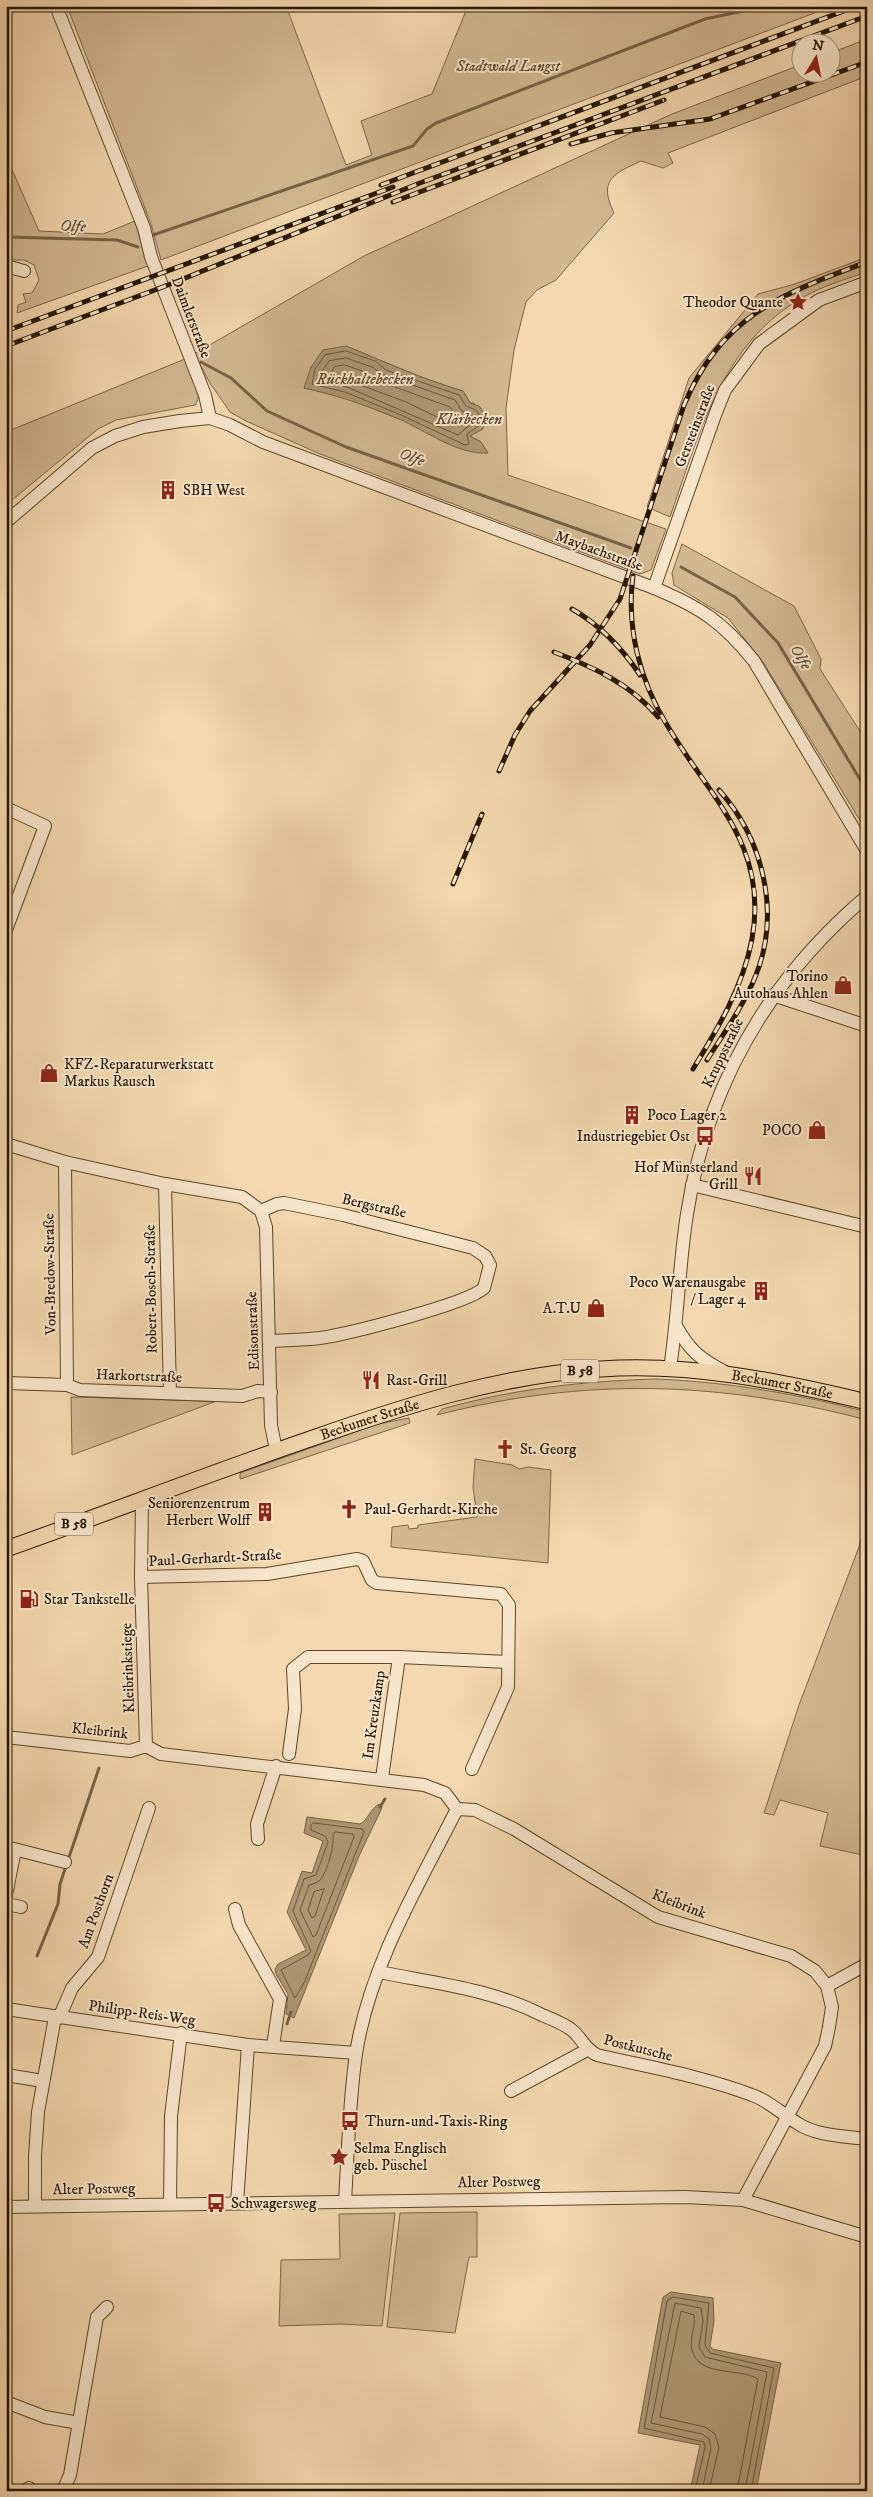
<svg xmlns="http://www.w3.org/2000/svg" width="873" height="2497" font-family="'IM FELL DW Pica',serif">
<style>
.green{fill:#d2b791;stroke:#7c6649;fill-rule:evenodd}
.water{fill:#ae9674;stroke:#776246}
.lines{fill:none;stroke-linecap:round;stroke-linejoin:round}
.shore{stroke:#6a563a;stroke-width:1}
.stream{stroke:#776246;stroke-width:3}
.minor-casing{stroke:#59462c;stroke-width:14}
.major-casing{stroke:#251501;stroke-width:17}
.minor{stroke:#f8e6cb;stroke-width:12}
.major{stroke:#f5d8af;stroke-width:15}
.rail-casing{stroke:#251501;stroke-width:5}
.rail{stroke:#f8e6cb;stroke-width:3;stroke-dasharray:9;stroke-linecap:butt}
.labels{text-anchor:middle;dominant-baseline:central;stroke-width:4;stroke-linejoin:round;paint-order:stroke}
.shield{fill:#f8e6cb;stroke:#64543e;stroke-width:1}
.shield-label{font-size:14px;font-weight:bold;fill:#251501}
.park-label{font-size:15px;font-style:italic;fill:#59462c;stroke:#f8e6cb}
.poi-label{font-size:15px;fill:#251501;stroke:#f8e6cb;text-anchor:start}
.street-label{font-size:15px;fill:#251501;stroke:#f8e6cb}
.water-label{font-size:16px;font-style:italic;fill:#5c492f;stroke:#f8e6cb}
</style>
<rect width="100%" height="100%" fill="#f5d8af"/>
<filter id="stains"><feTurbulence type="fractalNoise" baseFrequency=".004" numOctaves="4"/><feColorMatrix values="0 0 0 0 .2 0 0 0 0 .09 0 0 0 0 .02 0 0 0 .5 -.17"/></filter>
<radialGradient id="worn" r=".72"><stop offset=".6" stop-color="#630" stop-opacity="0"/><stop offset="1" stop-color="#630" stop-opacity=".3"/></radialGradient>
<g class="green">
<polygon points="67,6 286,6 346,165 372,155 361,121 432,94 468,6 833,6 161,260 151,224"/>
<path d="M867 39V76L668 153 673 163 663 168 641 161C613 174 598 180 614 213L556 280 537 290 526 302 514 350 506 408 508 475 666 529 651 570 640 574 320 454 246 421 230 412 210 383 194 354 364 256 672 114 800 65V72H830L831 53ZM346 346C385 362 422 379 463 391L470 403H474L469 436 481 442 487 453 343 397 304 388Z"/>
<polygon points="6,156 39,231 103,234 135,221 148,266 17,313 18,305 26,302 23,294 32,293 39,280 34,265 24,260 6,260"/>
<path d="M867 257V272C849 278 830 284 813 292 723 337 701 429 670 517L647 507 689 378 758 294 795 284Z"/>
<path d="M185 359C191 373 205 391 195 405L116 420 98 429 6 505V432Z"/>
<polygon points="682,544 794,606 821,659 820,669 867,742 867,832 763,662 728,618 674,585 672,573"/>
<path d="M657 1379C727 1382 799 1394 867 1412V1420C719 1381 585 1377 437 1415L442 1409C513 1389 583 1381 657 1379Z"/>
<polygon points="71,1397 202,1401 214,1402 72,1455"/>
<polygon points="409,1418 410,1423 240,1479 240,1473 378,1424"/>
<polygon points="475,1459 512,1465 519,1469 528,1467 551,1470 548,1563 391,1547 392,1527 408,1525 409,1529 418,1528 418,1525 477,1517 473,1487"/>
<polygon points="867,1512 867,1863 862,1863 863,1855 820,1846 828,1813 780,1800 774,1815 764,1813 799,1705 859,1547"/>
<polygon points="477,2212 477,2257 469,2257 455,2333 387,2327 400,2213"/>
<polygon points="395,2213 382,2326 340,2324 279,2326 281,2260 340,2259 339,2214"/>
</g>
<g class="water">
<path d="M346 346C385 362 422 379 463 391L470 403 479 406 485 414 483 429 470 436 481 442 488 453C458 455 426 431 399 419 368 406 337 395 304 388L311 367 323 350Z"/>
<path d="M379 1804 382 1806 381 1810 359 1856 294 2018 286 2014 288 1994 276 1974 275 1969 278 1964 306 1950 287 1912 302 1871 312 1873 323 1841 304 1833 307 1817 360 1824C368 1820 370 1809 379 1804Z"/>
<polygon points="671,2292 713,2298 714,2321 710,2346 712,2349 781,2363 756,2491 690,2491 700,2445 638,2433 663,2297"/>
</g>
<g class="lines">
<g class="shore">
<polygon points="346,351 375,361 386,370 459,395 466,406 476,410 480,416 479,426 467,434 469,444 465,445 401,415 345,392 312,384 315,369 325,355"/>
<polygon points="346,358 372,367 384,375 455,400 462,411 473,416 474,421 458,435 347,387 320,379 321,372 329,361"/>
<polygon points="345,365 368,373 381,382 450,407 460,421 454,425 406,402 331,374 334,367"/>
<polygon points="314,1823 362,1829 364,1832 304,1983 295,1998 281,1970 308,1955 311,1951 293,1911 304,1879 316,1875 328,1842 325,1836 311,1830 311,1825"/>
<path d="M336 1832 353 1834 354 1837 316 1935 313 1937 300 1910 309 1885C313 1884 317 1883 320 1880 327 1873 335 1843 333 1834Z"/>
<polygon points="324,1889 315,1916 312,1918 308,1910 314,1892"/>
<polyline points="695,2491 705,2447 704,2442 644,2428 667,2301 673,2297 709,2303 705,2345 710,2353 774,2368 751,2491"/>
<polyline points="702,2491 711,2448 709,2439 702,2434 651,2423 675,2303 701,2308 703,2321 699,2347 705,2357 767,2372 745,2491"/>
<path d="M709 2491 719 2447 715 2434 705 2427 660 2417 681 2311 694 2315C696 2326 689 2339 692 2350 699 2378 740 2367 758 2379L737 2491"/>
</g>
<g class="stream">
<polyline points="153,235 413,146 427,129 436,123 705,19 767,6"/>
<polyline points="6,237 117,240 138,247"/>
<polyline points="201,362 231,378 267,411 346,447 631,548"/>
<polyline points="681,567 735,597 778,643 867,791"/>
<polyline points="380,1807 385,1799"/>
<polyline points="37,1956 58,1904 60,1884 99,1768"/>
<polyline points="287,2024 291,2012"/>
</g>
<g class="minor-casing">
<g id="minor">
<polyline points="56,6 144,228 151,257 205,395 210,418"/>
<polyline points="6,266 24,271"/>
<path d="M6 522 92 448 115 436 143 427 180 421 210 418 230 425 263 442 654 588C700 607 723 622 754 661L867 851"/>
<polyline points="654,588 715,415 725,390 759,344 819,300 867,282"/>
<polyline points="6,808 45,826 6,930"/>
<polyline points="773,995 867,1026"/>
<polyline points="6,1144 65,1162 165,1184 242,1197 261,1211 266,1227 271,1425 276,1450"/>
<polyline points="65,1162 67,1385"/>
<polyline points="165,1184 170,1393"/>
<polyline points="692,1185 867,1227"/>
<path d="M261 1211 277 1204 284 1203 343 1215 473 1248 485 1256 490 1265 484 1288C467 1304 348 1334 320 1338 303 1340 286 1340 270 1341"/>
<path d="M676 1326C690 1351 700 1359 725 1372"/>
<path d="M670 1368C678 1317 679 1265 687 1214 707 1085 768 980 867 896"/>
<polyline points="6,1383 67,1385 80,1390 242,1396 258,1391 271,1392"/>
<polyline points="142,1499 141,1577 146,1746"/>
<polyline points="141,1577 267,1574 357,1559 363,1561 372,1580 377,1583 501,1594 509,1605 508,1687 472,1769"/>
<polyline points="6,1737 130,1751 146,1746 161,1754 424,1785 445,1793 457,1809 475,1810 514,1829 658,1917 791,1956 815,1971 827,1986 832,2007 829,2027 825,2046 743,2200"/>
<polyline points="289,1754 295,1709 293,1669 308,1657 399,1657 508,1662"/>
<polyline points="382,1778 399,1657"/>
<polyline points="258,1839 257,1824 276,1766"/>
<polyline points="6,1847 65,1862"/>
<polyline points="6,1895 15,1850"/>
<polyline points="6,1904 21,1907"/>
<polyline points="235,1909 239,1925 280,1999 273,2046"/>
<path d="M379 1972C433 1983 492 1989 542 2015 552 2019 565 2024 573 2031 582 2039 585 2049 597 2055 648 2067 702 2076 752 2095 769 2101 781 2113 797 2123 816 2136 844 2136 867 2139"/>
<polyline points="827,1986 867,1964"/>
<polyline points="6,2009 248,2045 356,2053"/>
<polyline points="59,2018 72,1988 98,1957 149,1808"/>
<polyline points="6,2075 43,2081"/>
<polyline points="511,2091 587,2050"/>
<path d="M345 2201C348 2152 349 2102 356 2054 369 1967 418 1886 457 1809"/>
<polyline points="237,2203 248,2045"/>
<polyline points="170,2204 171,2116 181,2033"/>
<polyline points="35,2206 35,2156 38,2112 55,2017"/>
<polyline points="6,2207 685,2197 743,2200 867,2237"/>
<polyline points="6,2402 45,2417 79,2423"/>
<polyline points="25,2491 29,2488"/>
<polyline points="63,2491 70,2475 97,2317 107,2307"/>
</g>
</g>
<g class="major-casing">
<g id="major">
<path id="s1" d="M6 1549C108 1513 208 1474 310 1439 404 1406 500 1375 601 1369 691 1363 780 1381 867 1402"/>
</g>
</g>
<use href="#minor" class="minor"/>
<use href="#major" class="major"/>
<g class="rail-casing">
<g id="rail">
<polyline points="571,144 611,133 710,119 867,62"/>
<polyline points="381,185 857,6"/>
<polyline points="393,202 664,100"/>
<polyline points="6,331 393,187"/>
<polyline points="6,346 168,285 420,183 867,16"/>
<path d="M633 576C626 628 640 681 667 725 710 798 769 845 752 939 743 987 718 1028 693 1069"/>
<path d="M572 609C600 625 622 648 640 675"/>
<path d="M554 652C593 667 631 684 658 717"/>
<path d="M499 771 515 735 530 711 590 645 620 599 684 405C722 315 782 294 867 262"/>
<polyline points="453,884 482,814"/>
<path d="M707 1060C724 1033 744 1005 756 975 781 912 763 839 719 790"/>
</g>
</g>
<use href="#rail" class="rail"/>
</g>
<defs>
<g id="sight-bare" transform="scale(1.5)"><path d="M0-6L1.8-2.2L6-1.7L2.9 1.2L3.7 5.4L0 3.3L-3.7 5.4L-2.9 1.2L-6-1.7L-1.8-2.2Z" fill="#8f2418" stroke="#f8e6cb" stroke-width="2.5" paint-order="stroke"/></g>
<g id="building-bare" transform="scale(1.5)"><path d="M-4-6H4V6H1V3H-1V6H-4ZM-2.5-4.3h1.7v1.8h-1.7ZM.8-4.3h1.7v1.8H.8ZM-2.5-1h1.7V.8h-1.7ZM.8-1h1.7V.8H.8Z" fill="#8f2418" stroke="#f8e6cb" stroke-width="2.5" paint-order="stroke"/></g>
<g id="shop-bare" transform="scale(1.5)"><path d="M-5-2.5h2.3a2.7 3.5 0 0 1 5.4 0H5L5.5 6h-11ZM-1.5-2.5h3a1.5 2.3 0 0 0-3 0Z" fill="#8f2418" stroke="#f8e6cb" stroke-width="2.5" paint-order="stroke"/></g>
<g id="bus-bare" transform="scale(1.5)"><path d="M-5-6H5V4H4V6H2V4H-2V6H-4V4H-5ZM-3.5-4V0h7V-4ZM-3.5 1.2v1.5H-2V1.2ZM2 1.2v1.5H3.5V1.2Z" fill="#8f2418" stroke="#f8e6cb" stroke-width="2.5" paint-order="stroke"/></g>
<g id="restaurant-bare" transform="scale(1.5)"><path d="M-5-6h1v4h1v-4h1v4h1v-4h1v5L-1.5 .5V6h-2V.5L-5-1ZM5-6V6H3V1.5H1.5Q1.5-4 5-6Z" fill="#8f2418" stroke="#f8e6cb" stroke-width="2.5" paint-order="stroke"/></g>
<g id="church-bare" transform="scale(1.5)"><path d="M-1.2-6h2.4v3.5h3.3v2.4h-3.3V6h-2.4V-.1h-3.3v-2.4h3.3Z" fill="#8f2418" stroke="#f8e6cb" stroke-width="2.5" paint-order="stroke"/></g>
<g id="fuel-bare" transform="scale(1.5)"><path d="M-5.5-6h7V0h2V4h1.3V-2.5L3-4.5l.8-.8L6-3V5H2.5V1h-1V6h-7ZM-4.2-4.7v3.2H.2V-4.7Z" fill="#8f2418" stroke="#f8e6cb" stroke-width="2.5" paint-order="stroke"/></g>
</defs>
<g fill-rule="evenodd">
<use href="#sight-bare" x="798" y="302"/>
<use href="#building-bare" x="168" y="490"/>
<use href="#shop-bare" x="843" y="985"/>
<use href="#shop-bare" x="49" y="1073"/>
<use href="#building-bare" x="632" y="1115"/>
<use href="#shop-bare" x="817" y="1130"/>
<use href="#bus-bare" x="705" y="1136"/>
<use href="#restaurant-bare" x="753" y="1176"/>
<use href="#building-bare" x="761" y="1291"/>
<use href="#shop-bare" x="596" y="1308"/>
<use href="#restaurant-bare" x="371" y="1380"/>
<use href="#church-bare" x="505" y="1449"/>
<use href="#church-bare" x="349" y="1509"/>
<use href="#building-bare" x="265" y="1512"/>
<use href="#fuel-bare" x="29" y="1599"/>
<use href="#bus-bare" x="350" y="2121"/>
<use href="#sight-bare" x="339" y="2157"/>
<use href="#bus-bare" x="216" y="2203"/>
</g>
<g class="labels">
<g class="shield">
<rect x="561" y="1359.5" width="38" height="23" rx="4"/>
<rect x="55" y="1512.5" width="38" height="23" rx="4"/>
</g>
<g class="shield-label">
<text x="580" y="1371">B 58</text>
<text x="74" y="1524">B 58</text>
</g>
<g class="park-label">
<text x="508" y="66">Stadtwald Langst</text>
</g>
<g class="poi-label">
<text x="783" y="302" text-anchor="end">Theodor Quante</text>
<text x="183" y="490">SBH West</text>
<text x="828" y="976" text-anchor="end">Torino<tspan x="828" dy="17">Autohaus Ahlen</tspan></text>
<text x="64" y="1064">KFZ-Reparaturwerkstatt<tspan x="64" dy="17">Markus Rausch</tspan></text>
<text x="647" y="1115">Poco Lager 2</text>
<text x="802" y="1130" text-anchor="end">POCO</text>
<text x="690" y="1136" text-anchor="end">Industriegebiet Ost</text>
<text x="738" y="1167" text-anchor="end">Hof Münsterland<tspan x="738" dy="17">Grill</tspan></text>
<text x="746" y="1282" text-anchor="end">Poco Warenausgabe<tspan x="746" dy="17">/ Lager 4</tspan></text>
<text x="581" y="1308" text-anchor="end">A.T.U</text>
<text x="386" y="1380">Rast-Grill</text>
<text x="520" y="1449">St. Georg</text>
<text x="250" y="1503" text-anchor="end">Seniorenzentrum<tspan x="250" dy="17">Herbert Wolff</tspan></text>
<text x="364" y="1509">Paul-Gerhardt-Kirche</text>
<text x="44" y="1599">Star Tankstelle</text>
<text x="365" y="2121">Thurn-und-Taxis-Ring</text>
<text x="354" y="2148">Selma Englisch<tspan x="354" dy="17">geb. Püschel</tspan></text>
<text x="231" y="2203">Schwagersweg</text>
</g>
<g class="street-label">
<text transform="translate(191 317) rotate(69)">Daimlerstraße</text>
<text transform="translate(695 426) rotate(-69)">Gersteinstraße</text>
<text transform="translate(599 551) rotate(20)">Maybachstraße</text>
<text transform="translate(723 1053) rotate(-64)">Kruppstraße</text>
<text transform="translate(374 1206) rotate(13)">Bergstraße</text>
<text transform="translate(50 1274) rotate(-91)">Von-Bredow-Straße</text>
<text transform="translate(151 1289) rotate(-91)">Robert-Bosch-Straße</text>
<text transform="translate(253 1331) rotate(-92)">Edisonstraße</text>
<text transform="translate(139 1376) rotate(2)">Harkortstraße</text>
<text stroke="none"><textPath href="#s1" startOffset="806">Beckumer Straße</textPath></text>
<text stroke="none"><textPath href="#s1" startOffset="386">Beckumer Straße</textPath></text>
<text transform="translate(215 1558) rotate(-3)">Paul-Gerhardt-Straße</text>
<text transform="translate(128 1668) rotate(-92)">Kleibrinkstiege</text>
<text transform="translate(374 1715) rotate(-82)">Im Kreuzkamp</text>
<text transform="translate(100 1731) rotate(6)">Kleibrink</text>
<text transform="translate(679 1904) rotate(21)">Kleibrink</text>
<text transform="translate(96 1911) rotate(-70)">Am Posthorn</text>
<text transform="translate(142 2013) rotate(8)">Philipp-Reis-Weg</text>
<text transform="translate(638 2048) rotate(14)">Postkutsche</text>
<text transform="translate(499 2182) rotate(-1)">Alter Postweg</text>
<text transform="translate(94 2189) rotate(-1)">Alter Postweg</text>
</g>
<g class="water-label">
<text transform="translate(73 226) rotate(2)">Olfe</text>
<text x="365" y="379">Rückhaltebecken</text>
<text x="469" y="419">Klärbecken</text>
<text transform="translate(412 457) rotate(20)">Olfe</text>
<text transform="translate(801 657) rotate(59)">Olfe</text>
</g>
</g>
<rect width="873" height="2497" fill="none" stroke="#f5d8af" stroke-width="25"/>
<rect x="8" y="8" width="858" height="2482" fill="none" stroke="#251501" stroke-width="2.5"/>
<rect x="12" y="12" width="848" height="2472" fill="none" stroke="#251501"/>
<g transform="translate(816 58) rotate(10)"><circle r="24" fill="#f8e6cb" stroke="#a4927a"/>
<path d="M0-4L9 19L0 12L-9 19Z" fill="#8f2418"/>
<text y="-8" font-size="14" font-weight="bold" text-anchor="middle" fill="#251501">N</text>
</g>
<rect width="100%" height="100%" filter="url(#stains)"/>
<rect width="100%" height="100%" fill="url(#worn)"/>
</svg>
